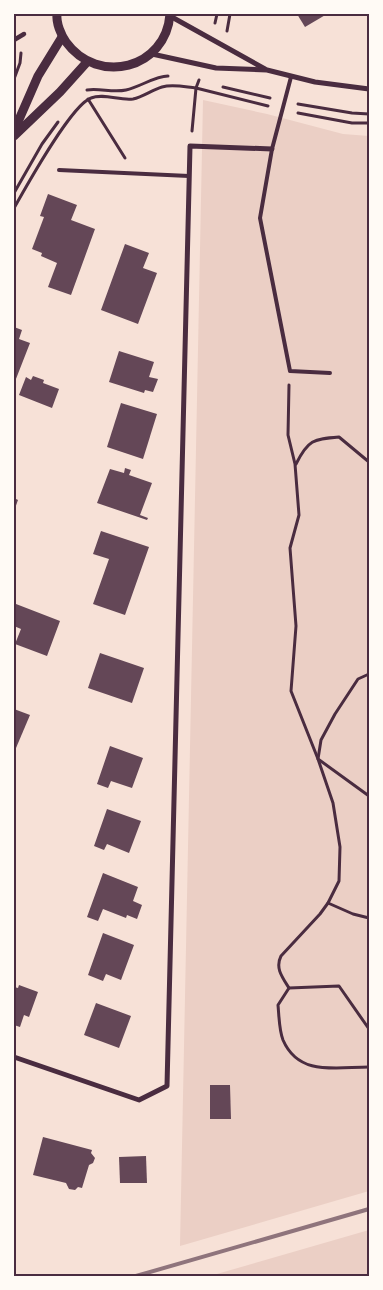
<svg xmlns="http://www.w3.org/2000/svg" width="383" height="1290" font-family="Arial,sans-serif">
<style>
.green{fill:#ebcfc5}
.building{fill:#644757}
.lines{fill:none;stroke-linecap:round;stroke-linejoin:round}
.path{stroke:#4a2c40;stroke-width:3}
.service{stroke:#4a2c40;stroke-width:4}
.pedestrian{stroke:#4a2c40;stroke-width:4.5}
.minor{stroke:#4a2c40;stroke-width:5}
.tertiary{stroke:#4a2c40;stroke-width:9}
.rail{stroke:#8f747c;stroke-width:4}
.neatline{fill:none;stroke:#4a2c40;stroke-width:2}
</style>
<rect width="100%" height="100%" fill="#f7e1d7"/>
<g class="green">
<polygon points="203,100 267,114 343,134 369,136 369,1191 180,1246"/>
<polygon points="369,1230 369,1276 210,1276"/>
</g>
<g class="building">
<polygon points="297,14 327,14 305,27"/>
<polygon points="48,194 77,205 71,220 95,229 71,295 48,287 57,263 41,256 42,253 32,249 44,217 40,216"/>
<polygon points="125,244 149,253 143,268 157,273 138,324 101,310"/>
<polygon points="14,327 22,330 19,339 30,343 14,384"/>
<polygon points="119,351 154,362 149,377 158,379 153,392 145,390 144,393 109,382"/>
<polygon points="33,376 44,380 43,383 59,389 52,408 19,395 26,377 31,380"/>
<polygon points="121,403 157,414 143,459 107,447"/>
<polygon points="125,468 131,470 129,475 152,483 140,515 148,518 147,520 97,503 110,469 124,473"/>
<polygon points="14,498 18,500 14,511"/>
<polygon points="101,531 149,547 125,615 93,604 109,559 93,554"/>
<polygon points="16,604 60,621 47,656 15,644 21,629 14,626 14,612"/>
<polygon points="100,653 144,668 132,703 88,688"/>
<polygon points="14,709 30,715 16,748 14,747"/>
<polygon points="110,746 143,758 132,788 111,781 108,788 97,784"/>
<polygon points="107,809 141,821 129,853 107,844 104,850 94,846"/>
<polygon points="103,873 138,887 133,901 142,905 137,919 127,915 126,918 103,909 98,921 87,917"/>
<polygon points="103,933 134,945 121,980 106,974 103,981 88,975"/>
<polygon points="19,985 38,992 29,1017 24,1015 20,1027 14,1025 14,987 18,988"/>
<polygon points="96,1003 131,1016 119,1048 84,1035"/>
<polygon points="210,1085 230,1085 231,1119 210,1119"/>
<polygon points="43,1137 92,1150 91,1153 95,1158 93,1163 89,1165 82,1188 78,1187 75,1190 69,1189 66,1183 33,1175"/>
<polygon points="146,1156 147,1183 120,1183 119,1157"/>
</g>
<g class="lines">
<g class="path">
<polyline points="215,23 217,14"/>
<polyline points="227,31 230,14"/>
<polyline points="14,79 20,63 21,53"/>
<polyline points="223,87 270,98"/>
<path d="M87 90C100 88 113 93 126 90 140 87 155 76 168 76"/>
<polyline points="88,99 125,158"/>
<polyline points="298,104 352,113 369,114"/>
<polyline points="298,113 352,123 369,123"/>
<polyline points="192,131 196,88 268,106"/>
<polyline points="14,193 42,144 58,122"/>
<path d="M14 208C26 187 71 105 91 98 104 93 120 101 133 99 143 97 152 90 162 87 173 84 185 87 196 88L199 80"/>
<path d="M289 385 288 435 295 464 299 515 290 548 296 626 291 691 318 759 333 803 340 847 339 881 328 903 320 914 281 956C275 968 282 977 289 988L278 1005C279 1015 279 1030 283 1040 299 1077 337 1067 369 1067"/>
<path d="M296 464C308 440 313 439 339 437L369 462"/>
<polyline points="369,674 358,679 335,714 321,740 318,759 369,796"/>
<polyline points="328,903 353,914 369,918"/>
<polyline points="289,988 339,986 369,1029"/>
</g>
<g class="service">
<polyline points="291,77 272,149 260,218 290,371 330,373"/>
<polyline points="59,170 189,176"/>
</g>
<polyline class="pedestrian" points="14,40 24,34"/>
<g class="minor">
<polyline points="170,16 265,69"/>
<polyline points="152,54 216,68 267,70 315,82 369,89"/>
<polyline points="14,1057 139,1100 167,1086 190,146 272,149"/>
</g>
<g class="tertiary">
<path d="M57 14C56 23 61 35 66 42 98 86 166 69 170 14"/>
<polyline points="14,131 38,76 62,37"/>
<polyline points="14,136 60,92 87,62"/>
</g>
<polyline class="rail" points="136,1276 369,1209"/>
</g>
<rect width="383" height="1290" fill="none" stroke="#fffaf5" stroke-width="30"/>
<rect x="15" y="15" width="353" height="1260" class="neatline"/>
</svg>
